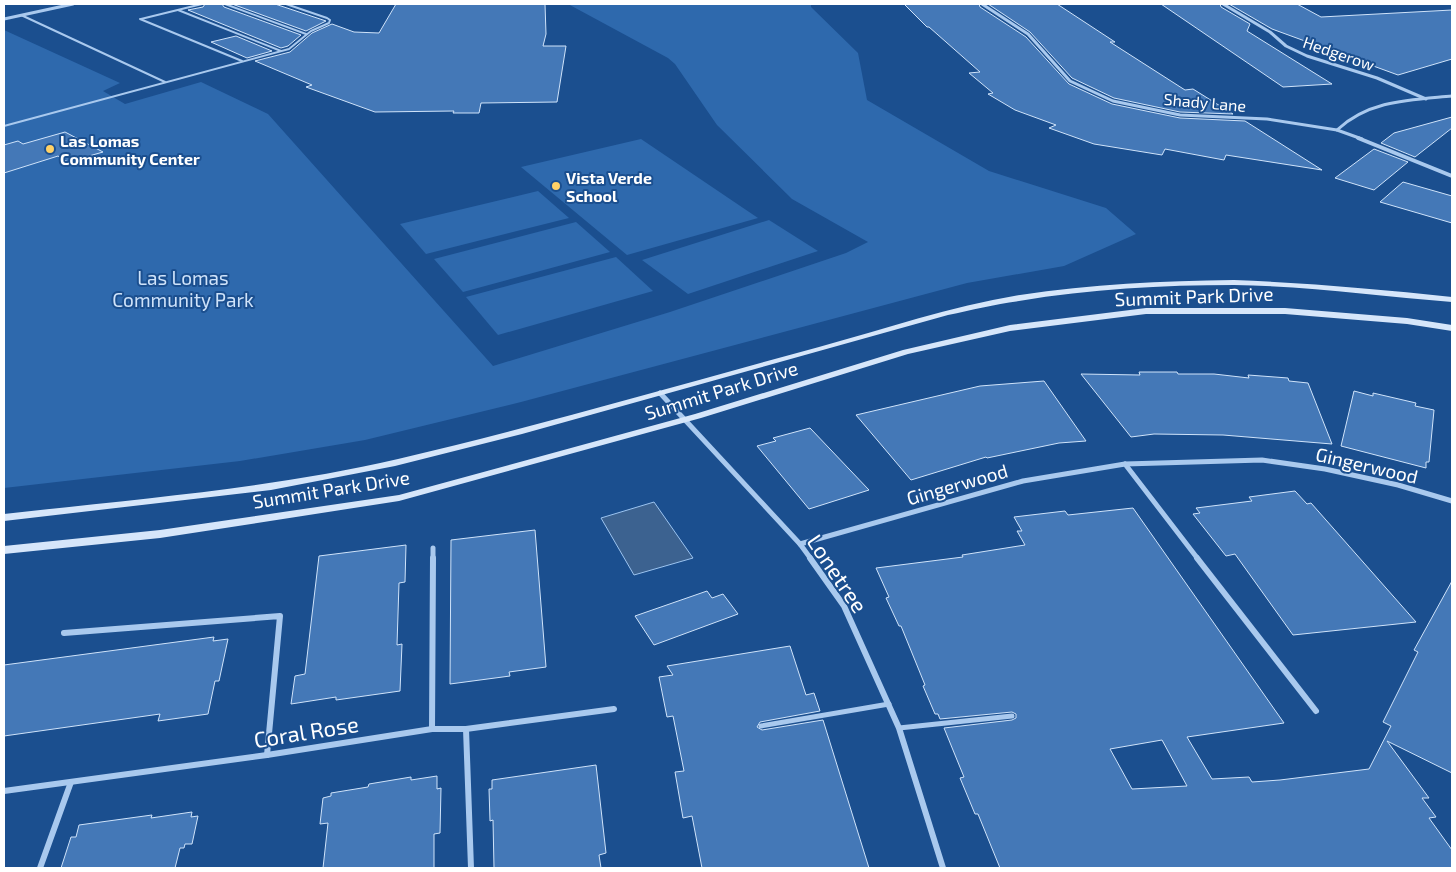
<svg xmlns="http://www.w3.org/2000/svg" width="1456" height="872" font-family="'Exo 2',sans-serif">
<style>
.green{fill:#2e69ad}
.water{fill:#3c6290;stroke:#9cc4f0}
.building{fill:#4478b7;stroke:#cfe3fa;fill-rule:evenodd}
.lines{fill:none;stroke-linecap:round;stroke-linejoin:round}
.lane-far1{stroke:#a9c9ee;stroke-width:2}
.lane{stroke:#a9c9ee;stroke-width:5}
.street-far3{stroke:#a9c9ee;stroke-width:3}
.street-far2{stroke:#a9c9ee;stroke-width:4}
.street-far1{stroke:#a9c9ee;stroke-width:5}
.street{stroke:#a9c9ee;stroke-width:6}
.secondary{fill:#d6e6fa;fill-rule:evenodd}
.poi-dot{fill:#ffd166;stroke:#1b4f8f;stroke-width:2}
.labels{text-anchor:middle;dominant-baseline:central;stroke-width:4;stroke-linejoin:round;paint-order:stroke}
.far-street-label{font-size:16px;fill:#fff;stroke:#1b4f8f}
.far-poi-label{font-size:16px;font-weight:bold;fill:#fff;stroke:#1b4f8f;text-anchor:start}
.park-label{font-size:19px;fill:#cfe3fa;stroke:#1b4f8f}
.street-label{font-size:19px;fill:#fff;stroke:#1b4f8f}
.near-street-label{font-size:22px;fill:#fff;stroke:#1b4f8f}
</style>
<rect width="100%" height="100%" fill="#1b4f8f"/>
<g class="green">
<polygon points="568,4 811,4 811,7 858,53 867,100 989,171 1106,208 1136,234 1064,266 967,283 521,402 365,440 240,461 4,488 4,30 120,83 103,91 125,104 201,82 268,114 493,366 670,312 846,253 868,242 792,199 717,125 675,64 668,58"/>
<polygon points="641,139 758,218 627,255 521,167"/>
<polygon points="538,191 569,218 426,254 400,224"/>
<polygon points="769,220 818,251 688,294 642,260"/>
<polygon points="576,222 610,252 463,292 434,259"/>
<polygon points="616,257 653,291 498,335 466,297"/>
</g>
<polygon class="water" points="654,502 693,558 634,575 601,518"/>
<g class="building">
<polygon points="205,4 222,4 224,7 301,35 288,46 281,48 188,10 203,7"/>
<polygon points="232,4 275,4 326,21 306,31"/>
<polygon points="396,4 545,4 546,34 543,46 566,46 557,102 481,103 479,113 453,113 454,111 375,112 306,87 312,85 255,61 290,52 312,33 332,24 354,32 379,33"/>
<polygon points="904,4 979,4 980,7 1026,37 1069,84 1112,104 1180,118 1245,121 1322,170 1226,155 1224,160 1165,149 1162,155 1094,144 1049,128 1056,125 1015,110 988,94 993,93 969,73 980,72 929,27 927,27"/>
<polygon points="988,4 1057,4 1115,42 1110,42 1185,90 1193,89 1233,114 1180,112 1114,98 1072,78 1030,32"/>
<polygon points="1161,4 1220,4 1221,7 1250,24 1247,31 1332,84 1283,87"/>
<polygon points="1229,4 1297,4 1321,17 1452,10 1452,59 1398,75 1272,29"/>
<polygon points="236,36 272,51 247,58 211,42"/>
<polygon points="1452,117 1452,128 1415,157 1381,143 1394,133"/>
<polygon points="65,132 103,152 68,162 58,156 4,173 4,145 18,141 23,144"/>
<polygon points="1374,149 1408,162 1374,190 1335,178"/>
<polygon points="1403,182 1452,196 1452,223 1380,202"/>
<polygon points="1139,372 1177,372 1178,374 1214,374 1249,378 1248,375 1288,378 1289,381 1308,383 1332,444 1223,435 1154,434 1131,437 1081,374 1140,375"/>
<polygon points="1044,381 1086,441 1059,443 987,458 986,457 911,480 856,415 980,386"/>
<polygon points="1354,391 1373,396 1373,393 1416,403 1415,406 1434,410 1429,462 1426,462 1426,468 1341,446"/>
<polygon points="810,428 869,490 809,509 757,446 776,441 773,438"/>
<polygon points="1295,491 1307,504 1311,503 1416,622 1293,635 1235,554 1226,556 1193,514 1200,513 1196,508 1252,501 1249,497"/>
<path d="M1133 508 1284 723 1187 737 1212 779 1249 777 1252 782 1280 780 1369 769 1391 726 1383 722 1418 652 1414 650 1452 581V773L1387 741 1429 798H1422L1436 817 1429 818 1452 850V868H1000L978 814H975L960 778 964 777 944 728 1012 720 1016 718V714L1012 712 940 719 938 714H935L923 686 925 685 901 626H899L886 598 889 597 876 568 963 557 962 555 1025 545 1017 531H1022L1014 517 1065 511 1068 515ZM1162 740 1187 786 1132 789 1110 749Z"/>
<polygon points="535,530 546,667 509,672 510,676 450,684 451,540"/>
<polygon points="406,545 405,582 399,583 397,645 402,644 400,691 336,700 336,697 291,704 295,676 305,674 319,556"/>
<polygon points="707,591 712,598 723,594 738,614 654,645 635,616"/>
<polygon points="214,637 213,641 228,639 219,681 215,681 208,714 158,721 160,714 4,736 4,665"/>
<polygon points="790,646 806,695 814,693 820,711 760,722 757,727 762,730 823,720 869,868 702,868 692,816 683,818 675,772 684,771 673,716 667,717 659,677 673,675 667,666"/>
<polygon points="596,765 606,853 599,855 601,868 494,868 493,820 490,821 489,789 492,789 492,780"/>
<polygon points="437,776 437,789 441,788 440,833 434,834 434,868 323,868 328,823 320,824 323,798 331,796 331,793 368,787 369,784 411,777 411,780"/>
<polygon points="192,812 191,817 198,816 192,844 185,844 184,848 180,848 175,868 61,868 71,837 76,837 79,825 152,815 151,818"/>
</g>
<g class="lines">
<g class="lane-far1">
<polyline points="225,4 306,34"/>
<polyline points="178,10 281,51"/>
<polyline points="21,15 165,82"/>
<polyline points="140,19 242,61"/>
<polyline points="141,19 202,4"/>
<polyline points="4,126 289,49 311,31 329,23 330,20 327,18 286,4"/>
</g>
<g class="lane">
<polyline points="761,726 889,704"/>
<polyline points="899,728 1012,716"/>
</g>
<g class="street-far3">
<polyline points="982,4 1028,34 1070,81 1113,101 1180,115 1267,119 1337,130 1362,139"/>
<polyline points="1223,4 1270,32 1286,46 1307,56 1377,78 1426,99"/>
<polyline points="4,19 73,4"/>
<path d="M1337 130C1369 100 1410 100 1452 96"/>
</g>
<polyline class="street-far2" points="1358,138 1452,176"/>
<g class="street-far1">
<polyline points="660,393 800,544 811,559"/>
<polyline points="1125,464 1198,559"/>
<polyline points="800,544 1023,481 1125,464 1262,460 1325,469 1398,485 1452,501"/>
<polyline points="433,559 433,548"/>
</g>
<g class="street">
<polyline points="810,558 844,606 899,728 943,868"/>
<polyline points="1197,558 1316,711"/>
<polyline points="64,633 280,616 267,755"/>
<polyline points="432,729 433,558"/>
<polyline points="466,729 471,868"/>
<polyline points="4,791 267,755 432,729 466,729 614,709"/>
<polyline points="40,868 71,782"/>
</g>
<g class="secondary">
<path d="M1234 280C1307 283 1379 289 1452 297V302C1379 296 1307 286 1234 285 1162 285 1090 289 1019 301 995 304 972 310 948 315L522 434 395 466 271 490 4 521V514C135 499 269 489 398 459 539 426 679 385 819 347 885 329 952 306 1020 295 1091 284 1162 281 1234 280Z"/>
<polygon points="1146,308 1285,308 1407,318 1452,325 1452,331 1407,324 1285,314 1146,314 1010,331 908,354 701,418 399,501 160,538 4,554 4,546 160,530 399,495 695,414 903,350 1010,325"/>
</g>
</g>
<g class="poi-dot">
<circle cx="50" cy="149" r="5"/>
<circle cx="556" cy="186" r="5"/>
</g>
<g class="labels">
<g class="far-street-label">
<text transform="translate(1339 53) rotate(19)">Hedgerow</text>
<text transform="translate(1205 102) rotate(5)">Shady Lane</text>
</g>
<g class="far-poi-label">
<text x="60" y="140">Las Lomas<tspan x="60" dy="18">Community Center</tspan></text>
<text x="566" y="177">Vista Verde<tspan x="566" dy="18">School</tspan></text>
</g>
<g class="park-label">
<text x="183" y="277">Las Lomas<tspan x="183" dy="22">Community Park</tspan></text>
</g>
<g class="street-label">
<text transform="translate(1194 296) rotate(-2)">Summit Park Drive</text>
<text transform="translate(721 390) rotate(-17)">Summit Park Drive</text>
<text transform="translate(1367 465) rotate(13)">Gingerwood</text>
<text transform="translate(957 484) rotate(-16)">Gingerwood</text>
<text transform="translate(331 489) rotate(-9)">Summit Park Drive</text>
</g>
<g class="near-street-label">
<text transform="translate(838 573) rotate(56)">Lonetree</text>
<text transform="translate(306 731) rotate(-9)">Coral Rose</text>
</g>
</g>
<rect width="1456" height="872" fill="none" stroke="#ffffff" stroke-width="10"/>
</svg>
